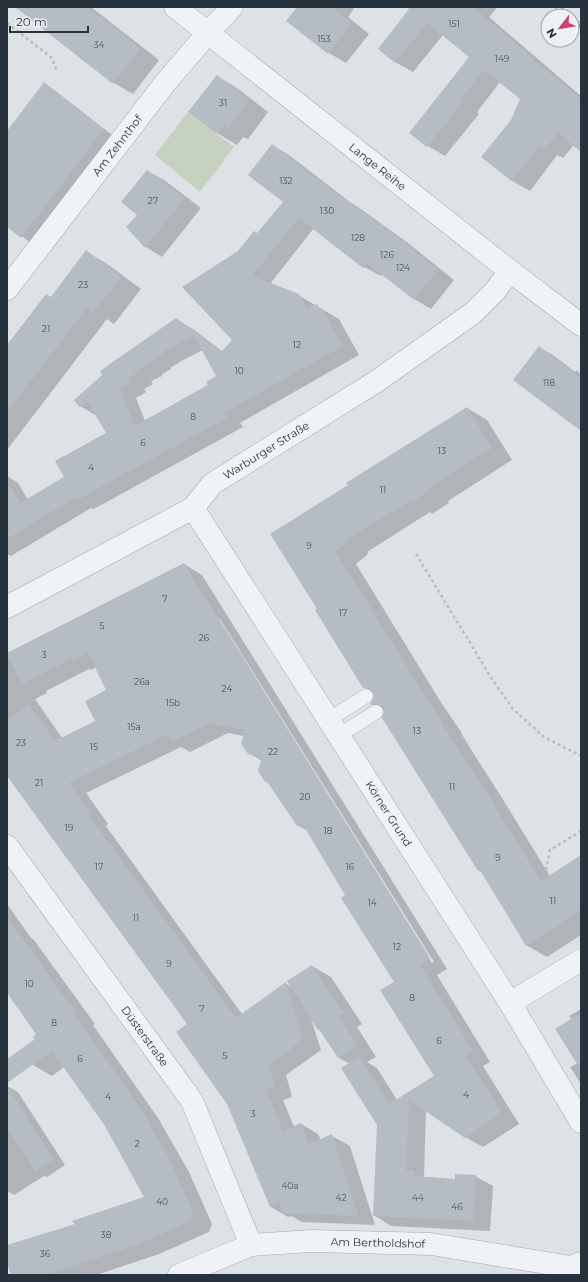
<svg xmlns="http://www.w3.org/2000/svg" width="588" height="1282" font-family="Montserrat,sans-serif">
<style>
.green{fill:#c6d1bf}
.shadow{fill:#0003;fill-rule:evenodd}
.building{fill:#b5bcc4;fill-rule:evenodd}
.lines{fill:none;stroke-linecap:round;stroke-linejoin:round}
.service-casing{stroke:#a3aab1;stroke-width:15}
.minor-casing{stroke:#a3aab1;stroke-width:23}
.path{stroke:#b8bdc1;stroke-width:2.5;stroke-dasharray:3 3;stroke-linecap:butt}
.service{stroke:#f0f3f5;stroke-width:14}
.minor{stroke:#f0f3f5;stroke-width:22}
.rail-casing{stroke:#778490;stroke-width:4.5}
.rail{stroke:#edf1f5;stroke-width:3;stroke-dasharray:9;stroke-linecap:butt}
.labels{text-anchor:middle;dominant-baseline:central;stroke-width:4;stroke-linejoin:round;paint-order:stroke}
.number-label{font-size:9px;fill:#4a545f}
.street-label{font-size:11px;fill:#27323d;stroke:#edf1f5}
</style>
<rect width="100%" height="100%" fill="#dde2e7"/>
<polygon class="green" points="188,112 234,147 200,192 155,155"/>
<g class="shadow">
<polygon points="17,7 91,7 159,60 133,94 114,83"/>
<polygon points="298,7 355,7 348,17 369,34 346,63 329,53"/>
<polygon points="412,7 494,7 496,9 489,17 581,96 581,151 574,145 563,158 557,155 530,191 512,181 482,157 512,121 521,98 500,82 477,112 479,114 445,156 428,146 410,132 471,57 443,35 413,72 395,62"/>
<polygon points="217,76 237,88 268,112 248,139 243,137 237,145 217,133"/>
<polygon points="44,84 53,89 112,135 30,242 7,226 7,132"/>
<path d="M272 145 289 155 350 202 361 209 408 243 454 280 431 309 414 299 382 274 381 276 364 267 314 228 270 284 298 295 339 319 359 355 240 423 243 427 94 509 91 508 11 556 7 554V476L18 483 28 500 65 477 107 434 97 416 80 406 176 319 193 329 223 352 234 340 238 252 257 234 284 202ZM203 350 218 376 209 385 145 421 136 398 146 392 144 389 153 384 151 381 162 376V374L171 369 170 368 179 363V362Z"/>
<polygon points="147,171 164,180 201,208 162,257 146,247 127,227 139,215"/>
<polygon points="86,252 106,263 141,289 114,324 107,319 7,450 7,347 51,298"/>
<polygon points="539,347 553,355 575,372 576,370 581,374 581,430"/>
<polygon points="467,408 487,420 512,460 448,501 449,503 432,514 430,512 367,552 368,554 356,564 442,704 462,733 461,733 477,759 497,790 550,876 581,857 581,935 547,957 526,945 482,872 479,871 386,712 372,704 374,701 375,694 364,687 318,610 349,486"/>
<path d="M184 564 202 575 447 969 437 975 490 1062 483 1066 519 1124 483 1147 465 1137 426 1110 424 1177 456 1180 475 1176 493 1186 490 1231 391 1226 374 1215 378 1125 350 1064 339 1058 321 1031 318 1029 311 1019 321 1050 286 1075 292 1097 283 1100 294 1127 301 1124 318 1134 321 1140 332 1136 350 1146 375 1225 302 1222 291 1216 288 1217 271 1207 228 1103 188 1025 7 774V654ZM218 619H220L434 962 432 963ZM96 667 108 690 96 721 62 738 35 699 47 693 46 691 89 669 91 670ZM228 733 244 736 249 753 262 761 297 825 308 831 347 895 395 982 435 1077 397 1100 377 1068 367 1062 376 1057 357 1027 362 1024 331 977 312 966 292 987 286 984 242 1014 106 826 108 824 86 793 181 747 190 752Z"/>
<polygon points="7,904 31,938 34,940 95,1024 93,1025 158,1118 189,1172 212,1224 209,1232 159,1254 96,1275 12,1275 7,1259 7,1246 77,1224 145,1197 106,1126 64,1067 52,1076 33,1065 22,1050 36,1040 37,1034 7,991"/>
<polygon points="581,1009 581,1084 570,1067 578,1063 572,1020 569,1016"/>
<polygon points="7,1086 18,1092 65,1165 47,1177 44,1176 14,1195 7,1191"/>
</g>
<g class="building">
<polygon points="15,7 87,7 140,48 113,84"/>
<polygon points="297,7 332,7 352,23 328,54 286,21"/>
<polygon points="407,7 473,7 534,59 534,60 581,99 581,152 558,133 545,149 540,145 512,181 481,157 511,120 520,99 484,70 460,101 462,103 427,147 409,133 469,57 427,23 395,63 378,49 409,9"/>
<polygon points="217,75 249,100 228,129 224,125 217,134 188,112"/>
<polygon points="44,82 104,129 21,238 7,227 7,131"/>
<path d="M272 144 343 199 344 198 391 232 438 269 414 300 367 263 363 268 299 218 252 276 299 294 307 309 317 304 320 310 322 308 343 346 224 413 227 418 77 500 75 498 7 539V481L20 503 64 477 55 461 106 433 88 402 79 407 74 400 102 375 100 371 176 318 221 352 232 340 182 287 238 251 254 231 257 233 283 202 248 175ZM194 336 216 376 206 382 208 385 134 426 120 388 130 382 128 379 136 374 135 371 146 366 145 365 155 360 154 358 163 354V352Z"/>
<polygon points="147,170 185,198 145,248 126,227 137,215 121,202"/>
<polygon points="86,250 122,277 93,313 87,308 7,412 7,345 46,294 51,297"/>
<polygon points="539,346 581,378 581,431 513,380"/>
<polygon points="467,407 492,448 428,489 429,491 411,502 410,501 347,540 348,542 336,552 422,691 442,721 441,721 456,746 477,777 541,881 581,855 581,910 564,921 565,922 526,946 480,870 478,871 382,718 384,712 383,707 376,704 371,705 370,703 373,700 374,696 373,692 370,688 363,688 315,610 317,609 270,534 348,485 346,483"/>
<polygon points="184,563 217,618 218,617 430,958 420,965 473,1051 466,1056 502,1113 465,1138 409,1100 406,1171 415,1171 415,1176 455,1179 455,1174 476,1175 473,1221 373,1216 377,1125 341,1068 359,1057 389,1104 434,1076 380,990 394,982 341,898 345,895 302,823 297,826 268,783 265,782 258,771 262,758 248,754 241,744 245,730 210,723 171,742 168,734 69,783 91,813 89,815 236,1018 286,982 303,1040 269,1065 275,1087 266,1090 283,1131 301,1123 309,1144 332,1134 358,1216 283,1213 280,1203 270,1207 227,1104 176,1032 187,1024 7,776 7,720 29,704 55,741 95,721 85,701 106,690 88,653 72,661 71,659 22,684 7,655 7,653"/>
<polygon points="7,916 76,1013 74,1014 139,1106 170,1160 193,1213 190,1221 139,1244 45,1275 11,1275 7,1263 7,1245 75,1224 72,1221 144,1197 105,1126 52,1051 7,1083 7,1059 35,1039 33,1037 36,1034 7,993"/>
<polygon points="312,965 344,1013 339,1016 358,1046 338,1058 319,1029 318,1030 287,981"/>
<polygon points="581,1013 581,1070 555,1029"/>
<polygon points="7,1086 54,1159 35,1171 7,1128"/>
</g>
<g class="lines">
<g class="service-casing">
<g id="service">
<polyline points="328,720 366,696"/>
<polyline points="338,736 376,712"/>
</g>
</g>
<g class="minor-casing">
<g id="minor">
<path id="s1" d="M175 7 510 271 581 325"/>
<path id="s2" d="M7 289 166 82 208 33 232 7"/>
<path id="s3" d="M193 508 510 1003 581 1122"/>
<path id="s4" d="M7 607 193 508 212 484 377 381 473 313 495 291 510 271"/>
<path id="s5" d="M7 846 192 1101 251 1245"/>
<polyline points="510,1003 581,960"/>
<path id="s6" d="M179 1275 251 1245 312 1241 431 1244 571 1267 581 1263"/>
</g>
</g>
<g class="path">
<polyline points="7,23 52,58 57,72"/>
<polyline points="416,554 492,679 513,709 544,737 581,756"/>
<polyline points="546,870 550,850 581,831"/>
</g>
<use href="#service" class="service"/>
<use href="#minor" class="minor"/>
<g class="rail-casing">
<g id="rail">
<polyline points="557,7 569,16"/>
<polyline points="572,19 581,26"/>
</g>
</g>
<use href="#rail" class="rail"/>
</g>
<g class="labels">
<g class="number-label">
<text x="454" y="23">151</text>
<text x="324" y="38">153</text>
<text x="99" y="44">34</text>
<text x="502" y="58">149</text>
<text x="223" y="102">31</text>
<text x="286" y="180">132</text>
<text x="153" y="200">27</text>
<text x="327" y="210">130</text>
<text x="358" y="237">128</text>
<text x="387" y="254">126</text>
<text x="403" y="267">124</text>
<text x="83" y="284">23</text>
<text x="46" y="328">21</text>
<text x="297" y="344">12</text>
<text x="239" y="370">10</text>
<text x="549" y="382">118</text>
<text x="193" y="416">8</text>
<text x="143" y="442">6</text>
<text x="442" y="450">13</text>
<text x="91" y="467">4</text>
<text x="383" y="489">11</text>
<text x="309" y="545">9</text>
<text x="165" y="598">7</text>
<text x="343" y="612">17</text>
<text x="102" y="625">5</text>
<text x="204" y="637">26</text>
<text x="44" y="654">3</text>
<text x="142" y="681">26a</text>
<text x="227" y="688">24</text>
<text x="173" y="702">15b</text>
<text x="134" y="726">15a</text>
<text x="417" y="730">13</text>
<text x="21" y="742">23</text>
<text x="94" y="746">15</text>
<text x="273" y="751">22</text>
<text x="39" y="782">21</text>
<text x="452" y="786">11</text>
<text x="305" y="796">20</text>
<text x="69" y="827">19</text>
<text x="328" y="830">18</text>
<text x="498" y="857">9</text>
<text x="99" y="866">17</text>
<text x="350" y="866">16</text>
<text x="553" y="900">11</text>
<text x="372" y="902">14</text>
<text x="136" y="917">11</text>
<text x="397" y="946">12</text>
<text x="169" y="963">9</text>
<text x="29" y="983">10</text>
<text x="412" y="997">8</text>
<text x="202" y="1008">7</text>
<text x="54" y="1022">8</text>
<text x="439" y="1040">6</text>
<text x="225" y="1055">5</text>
<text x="80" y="1058">6</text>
<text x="466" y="1094">4</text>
<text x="108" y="1096">4</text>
<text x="253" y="1113">3</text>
<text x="137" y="1143">2</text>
<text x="290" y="1185">40a</text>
<text x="341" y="1197">42</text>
<text x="418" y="1197">44</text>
<text x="162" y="1201">40</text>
<text x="457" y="1206">46</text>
<text x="106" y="1234">38</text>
<text x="45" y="1253">36</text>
</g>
<g class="street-label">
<text stroke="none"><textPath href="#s2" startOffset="181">Am Zehnthof</textPath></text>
<text stroke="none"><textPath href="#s1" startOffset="258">Lange Reihe</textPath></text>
<text stroke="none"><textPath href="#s4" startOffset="305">Warburger Straße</textPath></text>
<text stroke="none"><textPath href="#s3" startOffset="363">Körner Grund</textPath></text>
<text stroke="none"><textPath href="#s5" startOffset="235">Düsterstraße</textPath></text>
<text stroke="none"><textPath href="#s6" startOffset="205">Am Bertholdshof</textPath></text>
</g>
</g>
<rect width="588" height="1282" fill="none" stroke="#27323d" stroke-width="16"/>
<g transform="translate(560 28) rotate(239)"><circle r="19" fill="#edf1f5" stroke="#9ea5ab"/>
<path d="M0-3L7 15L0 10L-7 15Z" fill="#cb446a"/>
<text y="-6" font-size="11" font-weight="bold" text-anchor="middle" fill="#27323d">N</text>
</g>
<path d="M10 26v6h78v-6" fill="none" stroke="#27323d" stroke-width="2"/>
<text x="16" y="26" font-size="12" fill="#27323d" stroke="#edf1f5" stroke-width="3" paint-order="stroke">20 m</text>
</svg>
